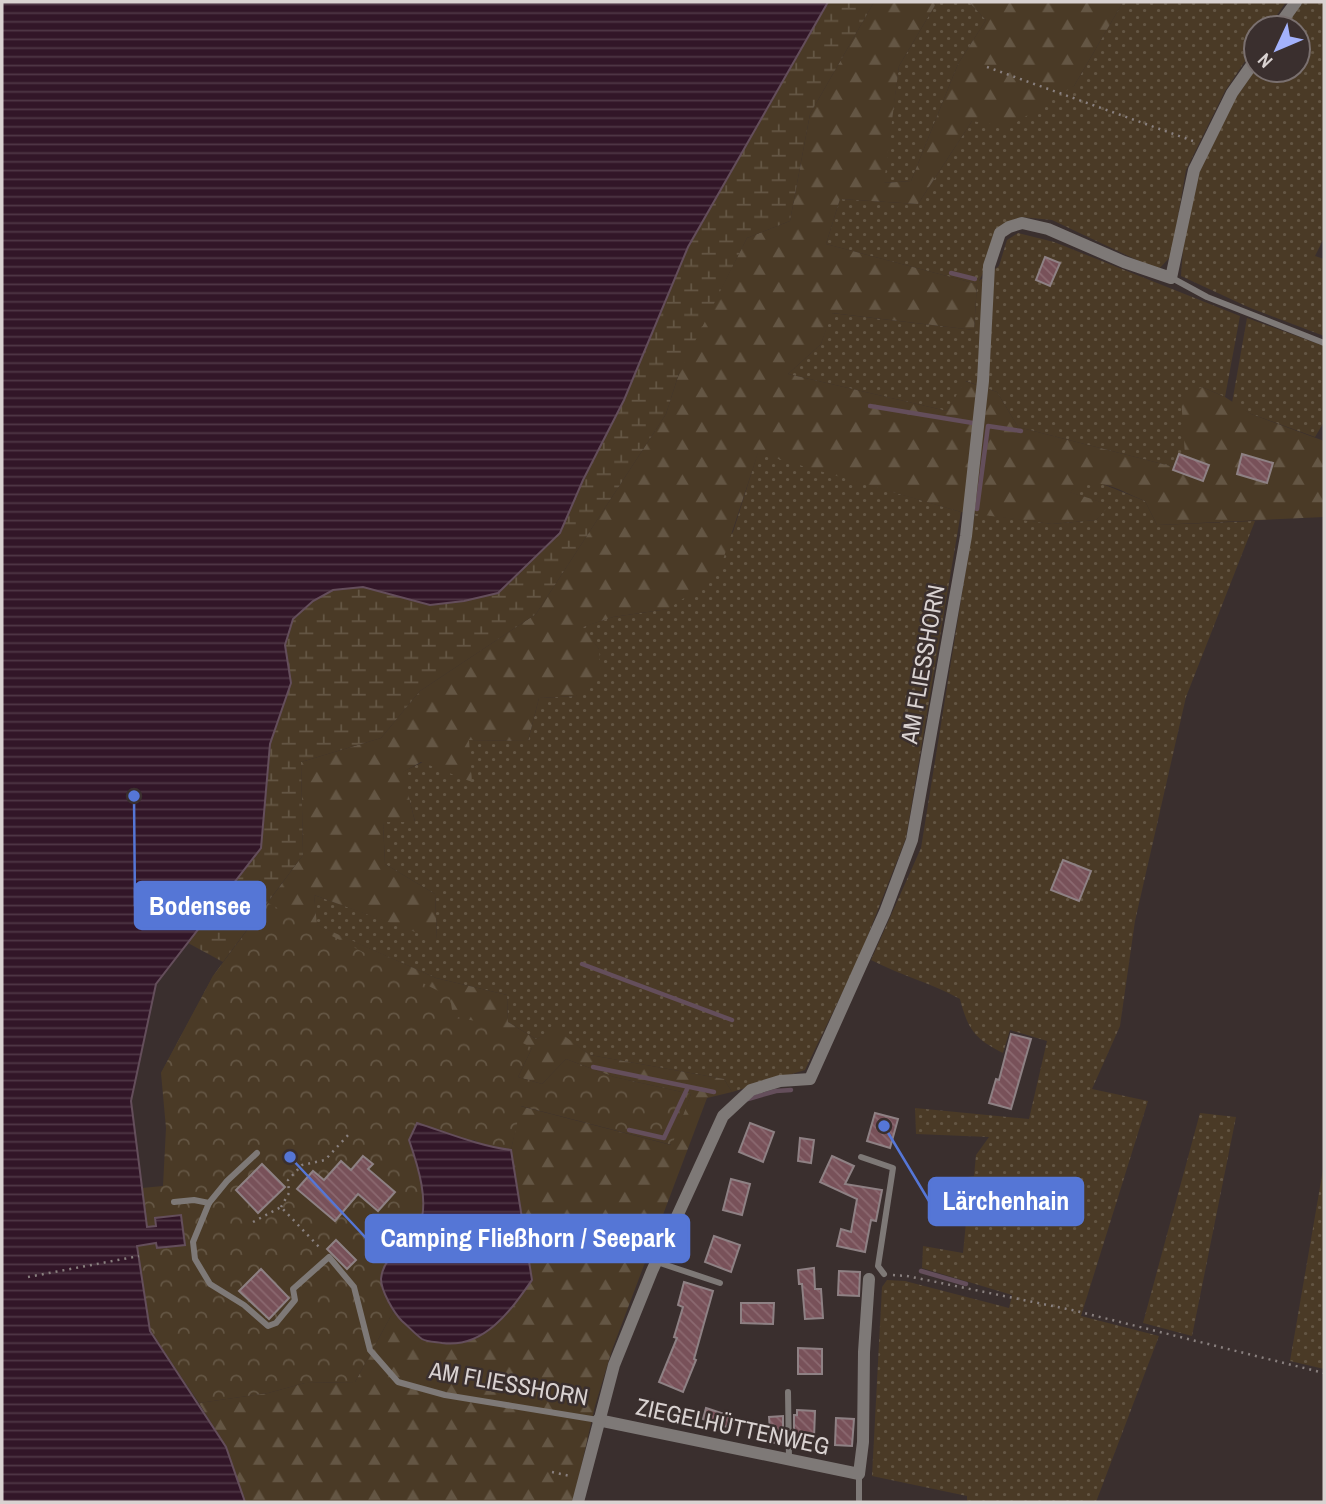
<svg xmlns="http://www.w3.org/2000/svg" width="1326" height="1504" font-family="'Archivo Narrow',sans-serif">
<style>
.grass{fill:url(#grass-dots)}
.forest{fill:url(#forest-firs)}
.wetland{fill:url(#wetland-marsh)}
.park{fill:url(#park-crowns)}
.water{fill:url(#water-rules);stroke:#644e5b;stroke-width:2}
.lines{fill:none;stroke-linecap:round;stroke-linejoin:round}
.stream{stroke:#644e5b;stroke-width:4.5}
.building{fill:url(#building-back-hatch);stroke:#8e8184;stroke-width:2}
.path{stroke:#89807f;stroke-width:2.5;stroke-dasharray:2 5;stroke-linecap:butt}
.service{stroke:#7e7977;stroke-width:6}
.minor{stroke:#7e7977;stroke-width:12}
.labels{text-anchor:middle;dominant-baseline:central;stroke-width:5;stroke-linejoin:round;paint-order:stroke}
.street-label{font-size:24px;fill:#d9d2d1;stroke:#3a2f2e}
.leader{fill:none;stroke:#5576d6;stroke-width:2.5}
.callout-dot{fill:#5576d6;stroke:#3a2f2e;stroke-width:2.5}
.callout{fill:#5576d6;stroke:#5576d6;stroke-width:2.5}
.callout-label{font-size:26px;text-anchor:middle;font-weight:bold;fill:#fff}
</style>
<defs>
<pattern id="grass-dots" width="8" height="8" patternUnits="userSpaceOnUse" patternTransform="scale(1.75)"><rect width="8" height="8" fill="#4a3a26"/><path d="M2 2h.1M6 6h.1" fill="none" stroke="#645644" stroke-width="1.8" stroke-linecap="round"/></pattern>
<pattern id="forest-firs" width="22" height="20" patternUnits="userSpaceOnUse" patternTransform="scale(1.75)"><rect width="22" height="20" fill="#4a3a26"/><path d="M5 1l3.5 6h-7zM16 11l3.5 6h-7z" fill="#645644"/></pattern>
<pattern id="wetland-marsh" width="20" height="14" patternUnits="userSpaceOnUse" patternTransform="scale(1.75)"><rect width="20" height="14" fill="#4a3a26"/><path d="M1 5h8M5 5V1M11 12h8M15 12V8" fill="none" stroke="#645644"/></pattern>
<pattern id="park-crowns" width="20" height="18" patternUnits="userSpaceOnUse" patternTransform="scale(1.75)"><rect width="20" height="18" fill="#4a3a26"/><path d="M2 6a3 3 0 1 1 6 0M12 15a3 3 0 1 1 6 0" fill="none" stroke="#645644"/></pattern>
<pattern id="water-rules" width="6" height="5" patternUnits="userSpaceOnUse" patternTransform="scale(1.75)"><rect width="6" height="5" fill="#321628"/><path d="M0 2.5h6" fill="none" stroke="#4f3746"/></pattern>
<pattern id="building-back-hatch" width="6" height="6" patternUnits="userSpaceOnUse" patternTransform="scale(1.75)"><rect width="6" height="6" fill="#785159"/><path d="M-1 5l2 2M0 0l6 6M5-1l2 2" fill="none" stroke="#8b6970"/></pattern>
</defs>
<rect width="100%" height="100%" fill="#3a2f2e"/>
<g class="grass">
<polygon points="937,2 969,2 986,20 958,64 911,181 883,183 899,66"/>
<polygon points="1123,2 1286,2 1268,28 1256,28 1256,45 1225,91 1186,170 1171,256 1158,270 1052,220 1021,217 997,230 988,263 979,281 999,266 1007,240 1018,233 1054,242 1240,316 1225,397 1202,387 1186,470 1018,427 997,392 966,381 947,411 788,374 821,344 831,313 974,330 977,284 826,244 840,199 918,204 972,121 1074,86"/>
<path d="M1302 2H1324V238L1315 256 1324 259V336L1248 307 1181 276C1183 244 1188 195 1201 165 1215 131 1235 97 1256 67V70H1298V28H1283Z"/>
<polygon points="1247,318 1324,346 1324,422 1315,437 1251,414 1232,403"/>
<polygon points="758,452 961,512 906,838 859,958 805,1070 732,1092 724,1079 590,1055 555,1030 536,1039 508,1022 507,995 436,978 316,925 314,895 437,939 435,894 385,864 383,822 415,821 402,772 469,740 528,741 539,698 576,696 599,649 582,627 613,617 668,609 733,532"/>
<path d="M1082 483H1100L1145 501 1157 525 1255 521 1186 697 1135 921 1120 1026 1092 1089 1148 1101 1081 1316 1159 1336 1096 1502H967V1496L872 1476 882 1287 887 1280 905 1281 1009 1308 1012 1295 922 1268 923 1246 963 1253 967 1212 935 1196 936 1182 974 1176 976 1155 989 1137 916 1134 915 1108 1029 1119 1047 1041 1010 1030 1003 1053C975 1039 968 1030 960 999 931 983 900 975 871 960L921 848 975 513 1052 524 1096 520 1109 505 1069 492Z"/>
<polygon points="1200,1113 1236,1117 1192,1336 1143,1323"/>
<polygon points="1324,1164 1324,1369 1290,1361"/>
</g>
<path class="forest" d="M874 2H937L899 66 884 183 911 181 958 64 986 20 969 2H1123L1074 86 1009 127 972 121 918 204 840 199 826 244 977 284 974 330 832 313 821 344 788 374 947 411 965 381 997 392 1018 427 1186 470 1181 397 1202 387 1225 397 1251 414 1324 441V517L1157 525 1145 501C1120 491 1094 472 1070 492L1110 505 1096 520 1052 524 961 512 758 453 718 575 668 609 613 617 583 627 599 649 601 670 576 696 539 698 528 741 469 740 472 782 421 762 403 772 415 822H383L385 864 435 894 437 940 314 895 317 925 436 978 507 995 508 1022 536 1039 555 1029 590 1055 724 1079 732 1092 707 1098 612 1350 595 1406 573 1502H245L226 1447 199 1403 268 1393 305 1383 355 1382 393 1312 424 1341 532 1280 511 1150 520 1106 671 1145 691 1094 614 1077 566 1059 542 1084 518 1077 532 1048 161 1073 213 976 303 855 301 762 381 738 420 691 536 614 666 414 681 367 747 238 790 221 810 114Z"/>
<polygon class="wetland" points="828,2 874,2 810,114 790,221 747,238 679,373 666,414 536,614 420,691 381,738 301,762 303,855 223,962 188,943 261,848 270,744 291,683 285,645 293,619 313,601 333,590 363,587 430,605 560,533 583,480 624,400 688,247 740,149"/>
<path class="park" d="M268 903 450 997 453 1016 488 1024 532 1048 518 1077 542 1084 566 1059 614 1077 691 1094 672 1145 521 1106 511 1150 486 1147 474 1140H409C419 1166 429 1196 419 1224 417 1230 410 1236 406 1241 377 1272 379 1274 393 1312L355 1382 305 1383 268 1393 199 1403 150 1331 137 1246 156 1243 157 1248 185 1245 156 1219V1226L147 1227 142 1188 163 1186 166 1128 161 1073 213 976Z"/>
<g class="water">
<polygon points="2,2 828,2 688,247 624,400 583,480 560,533 498,593 464,601 430,605 363,587 333,590 313,601 293,619 285,645 291,683 270,744 261,848 156,984 131,1101 147,1227 156,1226 155,1218 181,1215 185,1245 157,1248 156,1243 137,1246 150,1331 226,1447 245,1502 2,1502"/>
<path d="M417 1123C448 1133 479 1146 511 1150L532 1280C511 1310 484 1349 442 1343 436 1342 427 1342 422 1339 415 1334 408 1326 402 1321 394 1313 381 1291 381 1279 383 1255 407 1246 418 1228 431 1205 417 1163 409 1140Z"/>
</g>
<g class="lines">
<g class="stream">
<polyline points="951,273 975,279"/>
<polyline points="870,406 973,423"/>
<polyline points="977,509 988,426 1021,431"/>
<polyline points="582,964 732,1020"/>
<polyline points="593,1067 714,1092"/>
<polyline points="748,1099 776,1091 791,1090"/>
<polyline points="629,1130 664,1138 688,1087"/>
<polyline points="921,1271 966,1284"/>
</g>
</g>
<g class="building">
<polygon points="1045,257 1060,263 1050,286 1036,280"/>
<polygon points="1179,454 1209,465 1203,481 1173,470"/>
<polygon points="1242,454 1273,463 1267,483 1237,474"/>
<polygon points="1063,860 1091,871 1079,901 1051,890"/>
<polygon points="1011,1034 1031,1039 1011,1109 989,1103 996,1079 999,1080"/>
<polygon points="875,1113 898,1119 890,1148 867,1141"/>
<polygon points="750,1123 774,1132 763,1162 739,1152"/>
<polygon points="800,1138 814,1140 811,1163 798,1161"/>
<polygon points="363,1156 373,1164 368,1169 395,1192 378,1211 358,1194 335,1221 297,1189 313,1171 324,1180 341,1161 351,1170"/>
<polygon points="832,1156 854,1166 845,1184 882,1190 876,1221 871,1220 865,1252 837,1246 841,1229 851,1232 857,1199 820,1182"/>
<polygon points="262,1164 285,1187 258,1213 236,1190"/>
<polygon points="731,1179 750,1184 742,1215 723,1210"/>
<polygon points="714,1236 740,1245 731,1272 705,1262"/>
<polygon points="336,1240 356,1260 347,1269 327,1249"/>
<polygon points="814,1268 815,1289 821,1289 823,1318 805,1319 802,1284 799,1284 798,1270"/>
<polygon points="261,1269 289,1298 269,1319 239,1291"/>
<polygon points="839,1271 860,1272 859,1296 838,1295"/>
<polygon points="684,1282 713,1291 694,1359 696,1360 683,1392 659,1382 677,1338 674,1337 683,1307 678,1305"/>
<polygon points="741,1303 774,1303 773,1324 741,1323"/>
<polygon points="798,1348 822,1349 822,1374 798,1374"/>
<polygon points="706,1408 730,1416 727,1427 703,1419"/>
<polygon points="797,1410 815,1411 814,1438 794,1437 794,1415 797,1415"/>
<polygon points="783,1416 783,1442 771,1443 769,1417"/>
<polygon points="836,1418 854,1419 852,1446 835,1445"/>
</g>
<g class="lines">
<g class="path">
<polyline points="987,67 1193,141"/>
<polyline points="281,1207 289,1193 288,1180 302,1165 325,1160 350,1133"/>
<polyline points="253,1222 281,1207 321,1249"/>
<polyline points="893,1275 907,1276 1072,1310 1324,1373"/>
<polyline points="28,1277 139,1256"/>
<polyline points="552,1472 570,1476"/>
</g>
<g class="service">
<polyline points="1172,278 1207,297 1324,343"/>
<polyline points="861,1157 893,1168 878,1266 884,1274"/>
<polyline points="174,1202 194,1200 209,1203 227,1181 257,1153"/>
<polyline points="209,1203 193,1242 195,1259 210,1284 244,1305 268,1326 276,1323 295,1300 293,1289 329,1257 354,1287 370,1350 398,1382 445,1395 598,1420"/>
<polyline points="657,1262 720,1283"/>
<polyline points="788,1392 789,1459"/>
<polyline points="859,1502 859,1474"/>
</g>
<g class="minor">
<polyline points="1277,28 1296,2"/>
<polyline points="598,1420 859,1474 863,1442 864,1352 869,1279"/>
<polyline points="578,1502 614,1365 652,1271 723,1116 751,1090 780,1081 810,1079 885,912 912,840 966,536 983,381 989,266 1000,233 1009,227 1022,223 1048,229 1124,262 1171,278 1194,170 1232,93 1256,59"/>
</g>
</g>
<g class="labels">
<g class="street-label">
<text transform="translate(922 664) rotate(-80)">AM FLIESSHORN</text>
<text transform="translate(509 1383) rotate(10)">AM FLIESSHORN</text>
<text transform="translate(733 1426) rotate(12)">ZIEGELHÜTTENWEG</text>
</g>
</g>
<path class="leader" d="M134 796L135 906M884 1126L929 1201M290 1157L366 1238"/>
<g class="callout-dot">
<circle cx="134" cy="796" r="7"/>
<circle cx="884" cy="1126" r="7"/>
<circle cx="290" cy="1157" r="7"/>
</g>
<g class="callout">
<rect x="135" y="882" width="130" height="47" rx="7"/>
<rect x="929" y="1178" width="154" height="47" rx="7"/>
<rect x="366" y="1215" width="323" height="47" rx="7"/>
</g>
<g class="callout-label">
<text x="200" y="915">Bodensee</text>
<text x="1006" y="1210">Lärchenhain</text>
<text x="528" y="1247">Camping Fließhorn / Seepark</text>
</g>
<rect width="1326" height="1504" fill="none" stroke="#d9d2d1" stroke-width="7"/>
<g transform="translate(1277 49) rotate(226)"><circle r="33" fill="#3a2f2e" stroke="#7a706f" stroke-width="2"/>
<path d="M0-5L12 26L0 18L-12 26Z" fill="#a3b2fc"/>
<text y="-10" font-size="19" font-weight="bold" text-anchor="middle" fill="#d9d2d1">N</text>
</g>
</svg>
